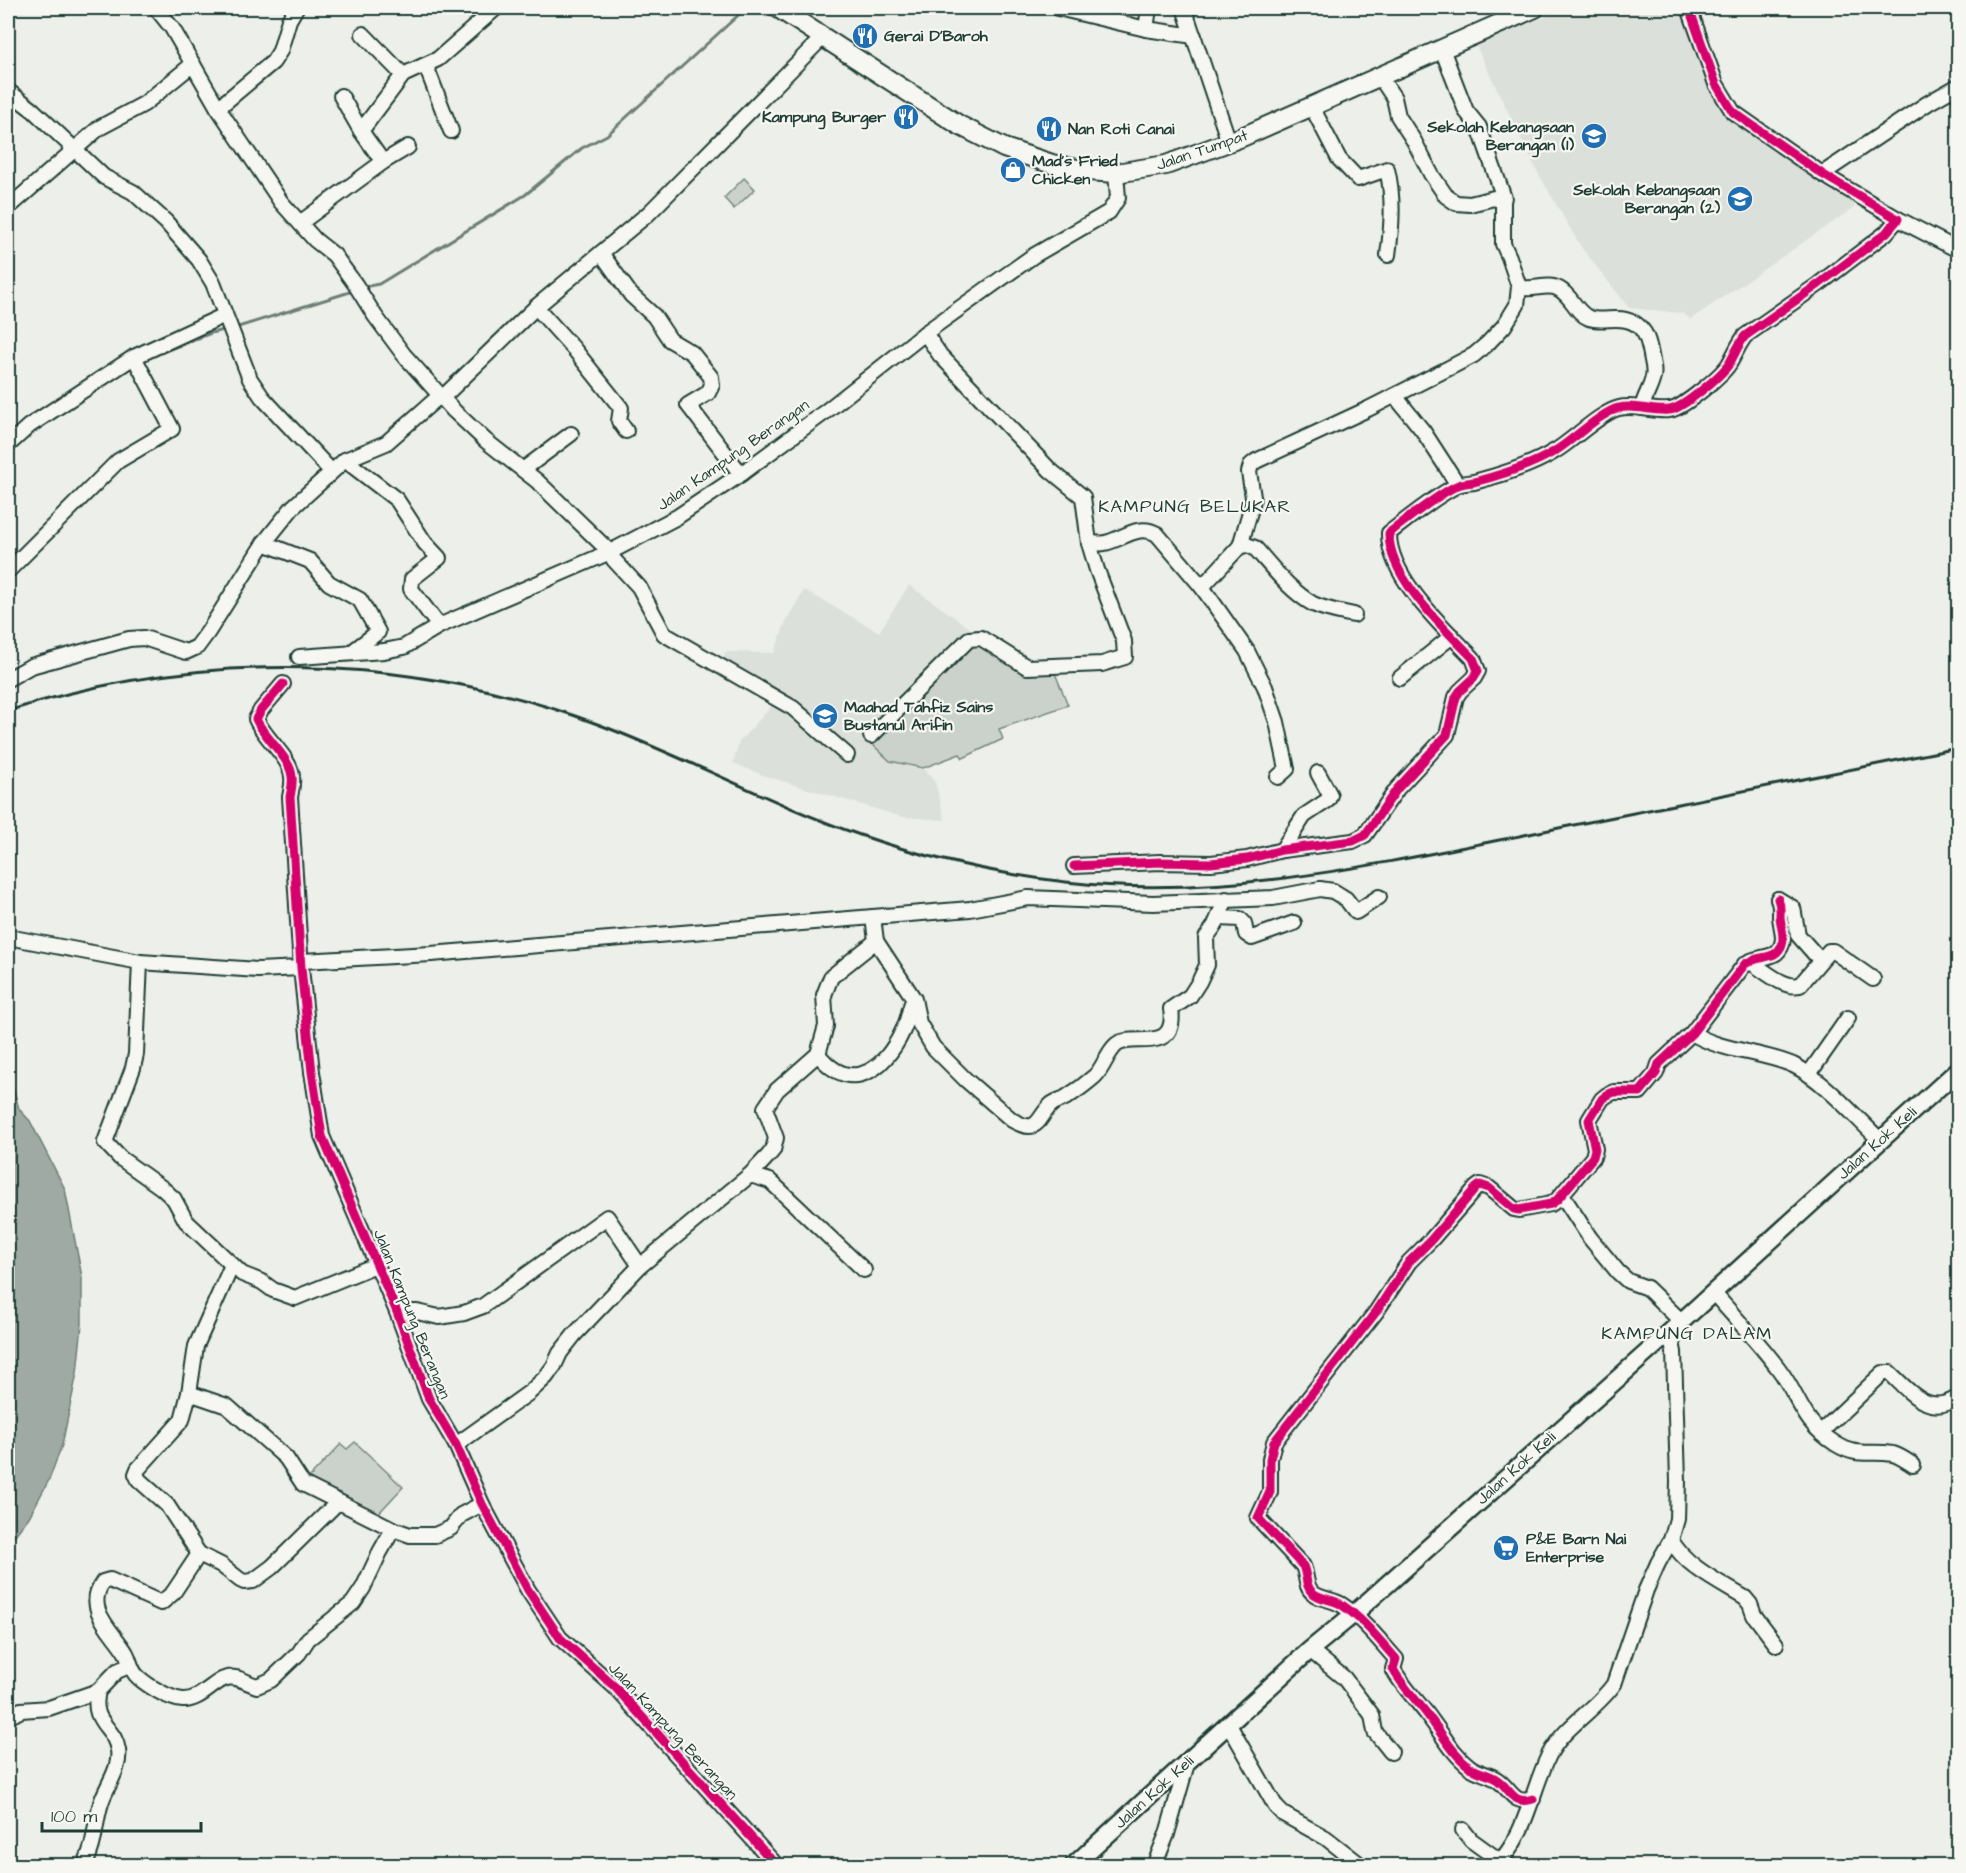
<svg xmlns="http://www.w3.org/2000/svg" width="1966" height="1873" font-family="'Architects Daughter',sans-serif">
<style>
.built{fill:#dce0db}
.green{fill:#cbd2cc;stroke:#758880;stroke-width:1.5}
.water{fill:#9faaa4;stroke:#6c7e77;stroke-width:1.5}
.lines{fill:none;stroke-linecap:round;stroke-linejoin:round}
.stream{stroke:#6c7e77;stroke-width:3}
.minor-casing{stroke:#1f3d34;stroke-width:18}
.tertiary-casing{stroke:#1f3d34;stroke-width:21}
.secondary-casing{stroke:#1f3d34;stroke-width:22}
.minor{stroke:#f6f6f2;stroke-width:14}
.tertiary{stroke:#f6f6f2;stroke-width:16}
.secondary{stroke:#f6f6f2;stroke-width:18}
.rail{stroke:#1f3d34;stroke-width:3}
.cycleway-casing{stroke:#f6f6f2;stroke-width:13}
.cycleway{stroke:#d6006c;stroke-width:9}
.labels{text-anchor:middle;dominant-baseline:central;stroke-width:4.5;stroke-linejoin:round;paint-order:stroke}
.poi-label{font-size:16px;font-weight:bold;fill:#1f3d34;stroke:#f6f6f2;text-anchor:start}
.street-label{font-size:16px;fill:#1f3d34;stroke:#f6f6f2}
.neighbourhood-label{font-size:18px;letter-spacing:1.5px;fill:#1f3d34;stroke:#f6f6f2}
</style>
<rect width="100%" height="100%" fill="#edefea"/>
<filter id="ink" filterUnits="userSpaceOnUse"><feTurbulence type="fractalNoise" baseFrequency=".0167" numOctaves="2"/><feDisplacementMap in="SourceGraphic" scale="12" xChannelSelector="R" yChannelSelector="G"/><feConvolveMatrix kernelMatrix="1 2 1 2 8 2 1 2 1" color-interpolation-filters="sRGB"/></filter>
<g filter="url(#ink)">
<g class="built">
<polygon points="1566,8 1683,8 1724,108 1736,126 1781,153 1804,169 1824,188 1828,185 1833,185 1838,191 1842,188 1855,207 1691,319 1681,313 1629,308 1581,247 1538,173 1476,46"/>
<polygon points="909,585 974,631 867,735 890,761 923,768 935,782 945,820 902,817 765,776 733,763 739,742 780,697 721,661 726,652 774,653 787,619 804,590 879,632"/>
</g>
<g class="green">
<polygon points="744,178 755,189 734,209 724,198"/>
<polygon points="975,630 979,630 1027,663 1050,661 1068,705 999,729 1003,739 963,758 960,754 923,768 890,761 872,744 867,735"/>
<polygon points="355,1442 403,1487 376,1516 306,1481 341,1444 347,1449"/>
</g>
<polygon class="water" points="8,1069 19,1109 30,1121 65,1189 82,1277 82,1324 77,1373 62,1445 49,1480 29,1517 8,1544"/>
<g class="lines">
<g class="stream">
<polyline points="363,287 379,284 525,195 582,148 607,135 745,9"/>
<polyline points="235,328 353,291"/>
<polyline points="147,358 211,333 224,330"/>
</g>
<g class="minor-casing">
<g id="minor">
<polyline points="156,8 172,28 218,108 281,202 315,240 334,255 355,284 375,316 404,355 454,411 486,441 537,481 610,552 614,560 639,587 664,634 793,708 847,755"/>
<polyline points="1058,8 1146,29 1194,36"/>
<polyline points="1184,8 1229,142"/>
<polyline points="1146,29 1149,8"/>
<polyline points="363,34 403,75"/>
<polyline points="1442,49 1466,111 1479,127 1504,198"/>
<polyline points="426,66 451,131"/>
<polyline points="8,91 33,110 104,177 133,192 166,222 199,260 213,283 250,379 262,397 331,471"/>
<polyline points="341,96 361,131"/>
<path d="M1312 107 1339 159 1358 179 1387 169C1394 198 1392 226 1388 255"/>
<polyline points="218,108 273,62 280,51 289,20 296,8"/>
<polyline points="383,162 361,131 403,75 438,59 496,8"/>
<polyline points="1822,174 1928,103 1958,86"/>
<polyline points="8,208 99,128 144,104 193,64"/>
<polyline points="1898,219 1958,250"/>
<polyline points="300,223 383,162 408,147"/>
<polyline points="601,253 631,295 654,316 670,340 692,353 711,377 712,385 708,393 688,405 741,474"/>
<path d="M1519 287C1532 292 1547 282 1559 289 1572 296 1576 313 1589 318 1600 322 1614 317 1626 320 1644 324 1648 338 1651 355 1652 362 1655 370 1653 377 1651 388 1644 397 1642 408"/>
<polyline points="536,307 574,349 621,408 619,421 626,431"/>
<polyline points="1395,396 1423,431 1458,485"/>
<polyline points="8,445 29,426 134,357 225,315"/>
<polyline points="345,460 397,500 425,543 439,558 412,579 411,589 439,626"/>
<polyline points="524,469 571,434"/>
<polyline points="264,543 310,561 329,583 360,600 378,632 352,652"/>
<path d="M1089 543C1094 543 1100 544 1105 543 1123 539 1139 523 1157 534L1202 587 1247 651 1265 687 1277 722 1287 769 1278 777"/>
<path d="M1240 546 1247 545 1255 548C1272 567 1290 591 1313 604 1326 610 1340 612 1354 615"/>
<polyline points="8,571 118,461 172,429 134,357"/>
<polyline points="1202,587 1240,546 1252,505 1253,497 1249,472 1251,465 1256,461 1368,409 1451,367 1474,355 1488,343 1504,326 1517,305 1519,287 1509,257 1503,244 1503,201 1494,198 1470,204 1456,203 1446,196 1431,174 1414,141 1398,116 1394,98 1380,77"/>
<polyline points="299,657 384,651 404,647 439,626 610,552 677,517 741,474 825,412 925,333 1033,256 1109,212 1118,198 1116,173"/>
<polyline points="1400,678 1452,636"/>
<polyline points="8,679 31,666 129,639 144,638 186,652 197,647 208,632 264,543 293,507 345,460 386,443 435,400 443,397 536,307 649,213 823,37"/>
<path d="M283 684 261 710 256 719C264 738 291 758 292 777 293 784 291 791 290 797L301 968 312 1072 322 1136 397 1312 429 1399 456 1445 482 1504 528 1590 560 1638 615 1687 777 1866"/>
<polyline points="871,736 969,639 981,638 1027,667 1102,664 1125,657 1124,641 1097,570 1089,543 1083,497 1050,470 940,355 925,333"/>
<polyline points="1282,850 1304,816 1328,800 1330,795 1318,773"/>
<path d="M1074 866 1160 862 1211 863 1247 859 1282 850 1353 841 1365 835 1397 789 1447 735 1456 697 1460 691 1474 678 1478 671 1473 658C1444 628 1388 577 1389 533 1409 518 1434 497 1456 486 1461 483 1468 483 1474 482 1501 475 1531 466 1555 451 1572 441 1601 412 1619 408 1635 404 1653 412 1669 410 1681 410 1722 375 1729 364 1735 354 1738 345 1745 336L1819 284 1886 233 1898 219 1822 174 1733 112 1716 84 1689 8"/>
<polyline points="1778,899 1793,908 1798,935 1820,960"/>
<path d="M873 917 876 941 914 999 919 1023 933 1047 966 1080 1012 1120C1040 1136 1037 1117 1052 1104 1056 1101 1061 1100 1065 1098 1075 1092 1086 1084 1095 1076 1104 1067 1107 1053 1116 1045 1130 1032 1178 1056 1171 1009L1190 996 1199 982 1207 965 1206 938 1215 925 1226 899"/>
<polyline points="1219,918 1240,919 1244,923 1246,934 1252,938 1294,923"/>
<polyline points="8,937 140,962 258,970 301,968"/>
<polyline points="302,961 431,954 873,917 970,909 1028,898 1153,903 1273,898 1320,889 1333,891 1346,899 1356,912 1379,897"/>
<polyline points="140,962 136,1054 133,1068 105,1142 120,1158 162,1188 174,1199 186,1221 242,1274 262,1282 273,1290 295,1298 376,1265"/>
<path d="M1745 964 1752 963C1765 971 1784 989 1800 985L1829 951H1833L1873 979"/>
<path d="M1692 1033C1722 1052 1761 1051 1793 1065 1823 1079 1855 1117 1880 1140"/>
<path d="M818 1054C853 1099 890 1065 906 1023 909 1016 909 1009 913 1001"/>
<polyline points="1809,1074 1848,1018"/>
<polyline points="750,1175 770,1181 864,1270"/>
<polyline points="1562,1195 1590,1238 1618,1272 1628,1281 1647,1288 1681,1321"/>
<polyline points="232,1265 196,1346 189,1393 227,1406 286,1458 303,1484 393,1529 410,1535 435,1535 451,1528 461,1515 482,1504"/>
<path d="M1713 1292C1734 1317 1758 1341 1778 1368 1801 1398 1800 1421 1836 1444 1858 1458 1870 1450 1893 1454 1900 1456 1907 1461 1913 1465"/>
<polyline points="397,1312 417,1312 439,1317 464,1313 483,1306 607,1217 640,1266"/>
<polyline points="189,1393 182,1420 138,1469 136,1474 139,1480 167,1505 199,1554"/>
<path d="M1821 1432 1883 1373H1890C1909 1391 1929 1418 1958 1397"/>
<polyline points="456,1445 530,1392 546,1377 554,1366 560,1353 575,1334 640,1266 750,1175 768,1156 773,1150 776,1138 765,1108 777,1090 818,1054 826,1026 824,995 831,977 876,941"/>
<path d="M341 1503 335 1505 272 1567 253 1581 244 1582 240 1580 221 1565 199 1554 173 1593 161 1603 110 1580 103 1582C83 1609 113 1631 126 1653 131 1662 130 1670 138 1677 148 1686 169 1699 183 1700 204 1701 218 1673 235 1678 242 1679 250 1684 257 1686L271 1680 299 1653 308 1639 353 1603 363 1588 380 1552 393 1529"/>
<path d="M1671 1540C1686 1567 1719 1582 1745 1598L1750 1604 1754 1615 1776 1644"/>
<polyline points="1310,1650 1344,1678 1372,1715 1375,1732 1391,1752"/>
<polyline points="8,1717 21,1710 49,1708 98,1691 117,1671 129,1666"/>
<polyline points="1229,1725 1276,1807 1283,1814 1326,1838 1362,1866"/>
<path d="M1533 1799C1512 1806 1511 1788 1496 1779 1488 1774 1478 1773 1470 1767 1454 1755 1444 1737 1432 1721 1420 1703 1403 1688 1393 1669L1396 1659C1379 1640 1363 1619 1342 1605 1333 1599 1318 1599 1312 1592 1305 1586 1307 1574 1303 1566L1258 1518 1270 1492V1459L1274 1442 1376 1312 1409 1262 1431 1240 1476 1188 1480 1185 1489 1188 1514 1209 1519 1210 1551 1204 1557 1200 1593 1157 1595 1149 1589 1120 1602 1099 1607 1095 1614 1092H1640L1656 1073 1659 1064 1692 1033 1745 964C1757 956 1768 959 1776 953 1788 943 1781 929 1780 917 1780 909 1781 906 1778 899"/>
<polyline points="1463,1830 1471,1840 1500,1861"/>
<path d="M84 1866C96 1844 94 1825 101 1803 106 1786 121 1769 118 1750 114 1725 90 1724 98 1691"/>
<polyline points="1154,1866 1167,1834 1188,1760"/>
<path d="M1495 1866C1525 1840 1532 1789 1549 1755 1564 1726 1596 1710 1614 1684L1646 1590 1658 1563 1671 1540 1677 1519 1678 1481 1674 1352 1670 1332"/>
</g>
</g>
<g class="tertiary-casing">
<polyline id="tertiary" points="1073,1866 1310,1650 1355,1613 1670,1332 1958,1070"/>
</g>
<g class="secondary-casing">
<polyline id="secondary" points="778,8 959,125 1004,148 1052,164 1088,171 1116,173 1166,165 1242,137 1535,8"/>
</g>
<use href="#minor" class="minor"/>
<use href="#tertiary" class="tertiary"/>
<use href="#secondary" class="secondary"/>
<path class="rail" d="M8 711C199 649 412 653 600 725 688 758 771 804 860 835 926 858 996 874 1066 882 1224 900 1380 864 1534 833 1676 805 1817 776 1958 748"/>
<g class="cycleway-casing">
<g id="cycleway">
<path d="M283 684 261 710 256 719C264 738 291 758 292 777 293 784 291 791 290 797L301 968 312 1072 322 1136 397 1312 429 1399 456 1445 482 1504 528 1590 560 1638 615 1687 777 1866"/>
<path d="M1074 866 1160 862 1211 863 1247 859 1282 850 1353 841 1365 835 1397 789 1447 735 1456 697 1460 691 1474 678 1478 671 1473 658C1444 628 1388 577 1389 533 1409 518 1434 497 1456 486 1461 483 1468 483 1474 482 1501 475 1531 466 1555 451 1572 441 1601 412 1619 408 1635 404 1653 412 1669 410 1681 410 1722 375 1729 364 1735 354 1738 345 1745 336L1819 284 1886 233 1898 219 1822 174 1733 112 1716 84 1689 8"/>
<path d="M1533 1799C1512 1806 1511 1788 1496 1779 1488 1774 1478 1773 1470 1767 1454 1755 1444 1737 1432 1721 1420 1703 1403 1688 1393 1669L1396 1659C1379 1640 1363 1619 1342 1605 1333 1599 1318 1599 1312 1592 1305 1586 1307 1574 1303 1566L1258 1518 1270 1492V1459L1274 1442 1376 1312 1409 1262 1431 1240 1476 1188 1480 1185 1489 1188 1514 1209 1519 1210 1551 1204 1557 1200 1593 1157 1595 1149 1589 1120 1602 1099 1607 1095 1614 1092H1640L1656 1073 1659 1064 1692 1033 1745 964C1757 956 1768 959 1776 953 1788 943 1781 929 1780 917 1780 909 1781 906 1778 899"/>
</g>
</g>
<use href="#cycleway" class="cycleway"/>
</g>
</g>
<defs>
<g id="restaurant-disc" transform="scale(1.35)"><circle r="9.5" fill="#1f6fb2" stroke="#f6f6f2"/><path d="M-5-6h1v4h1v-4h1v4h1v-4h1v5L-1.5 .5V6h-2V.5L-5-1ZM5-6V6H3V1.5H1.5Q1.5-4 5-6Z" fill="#fff"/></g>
<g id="school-disc" transform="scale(1.35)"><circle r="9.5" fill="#1f6fb2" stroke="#f6f6f2"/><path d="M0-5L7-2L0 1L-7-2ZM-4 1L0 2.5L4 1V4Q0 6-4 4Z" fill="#fff"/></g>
<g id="shop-disc" transform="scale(1.35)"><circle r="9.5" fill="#1f6fb2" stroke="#f6f6f2"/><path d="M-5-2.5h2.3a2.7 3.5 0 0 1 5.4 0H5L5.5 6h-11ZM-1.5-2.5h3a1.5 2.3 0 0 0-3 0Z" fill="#fff"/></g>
<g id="supermarket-disc" transform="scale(1.35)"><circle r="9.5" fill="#1f6fb2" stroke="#f6f6f2"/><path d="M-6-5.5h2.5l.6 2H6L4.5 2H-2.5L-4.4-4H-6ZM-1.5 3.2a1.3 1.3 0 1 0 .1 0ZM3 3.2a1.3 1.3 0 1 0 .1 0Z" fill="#fff"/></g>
</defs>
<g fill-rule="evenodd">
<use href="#restaurant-disc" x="865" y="36"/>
<use href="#restaurant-disc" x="906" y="117"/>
<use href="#restaurant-disc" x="1049" y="129"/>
<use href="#school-disc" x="1594" y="136"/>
<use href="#shop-disc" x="1013" y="170"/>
<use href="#school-disc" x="1740" y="199"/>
<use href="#school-disc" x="825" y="716"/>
<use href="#supermarket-disc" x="1506" y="1548"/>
</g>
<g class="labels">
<g class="poi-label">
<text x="884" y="36">Gerai D'Baroh</text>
<text x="886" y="117" text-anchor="end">Kampung Burger</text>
<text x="1574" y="127" text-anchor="end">Sekolah Kebangsaan<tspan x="1574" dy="18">Berangan (1)</tspan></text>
<text x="1068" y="129">Nan Roti Canai</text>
<text x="1032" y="161">Mad’s Fried<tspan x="1032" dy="18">Chicken</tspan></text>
<text x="1720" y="190" text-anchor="end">Sekolah Kebangsaan<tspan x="1720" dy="18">Berangan (2)</tspan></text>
<text x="844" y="707">Maahad Tahfiz Sains<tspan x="844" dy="18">Bustanul Arifin</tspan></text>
<text x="1526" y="1539">P&amp;E Barn Nai<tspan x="1526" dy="18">Enterprise</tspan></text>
</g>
<g class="street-label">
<text transform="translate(1202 150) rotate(-19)">Jalan Tumpat</text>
<text transform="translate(733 455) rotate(-35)">Jalan Kampung Berangan</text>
<text transform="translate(1877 1143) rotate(-42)">Jalan Kok Keli</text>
<text transform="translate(412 1314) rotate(68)">Jalan Kampung Berangan</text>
<text transform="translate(1516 1468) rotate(-42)">Jalan Kok Keli</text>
<text transform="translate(673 1731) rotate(47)">Jalan Kampung Berangan</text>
<text transform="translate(1154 1792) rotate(-42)">Jalan Kok Keli</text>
</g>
<g class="neighbourhood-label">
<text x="1195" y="506">KAMPUNG BELUKAR</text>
<text x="1687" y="1333">KAMPUNG DALAM</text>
</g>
</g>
<rect width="1966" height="1873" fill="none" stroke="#f6f6f2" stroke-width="30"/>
<rect x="15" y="15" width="1936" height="1843" fill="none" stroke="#1f3d34" stroke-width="2" filter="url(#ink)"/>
<path d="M42 1822v9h159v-9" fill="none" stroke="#1f3d34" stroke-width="3"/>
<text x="51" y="1822" font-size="18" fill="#1f3d34" stroke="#f6f6f2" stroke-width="4.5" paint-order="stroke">100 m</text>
</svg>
